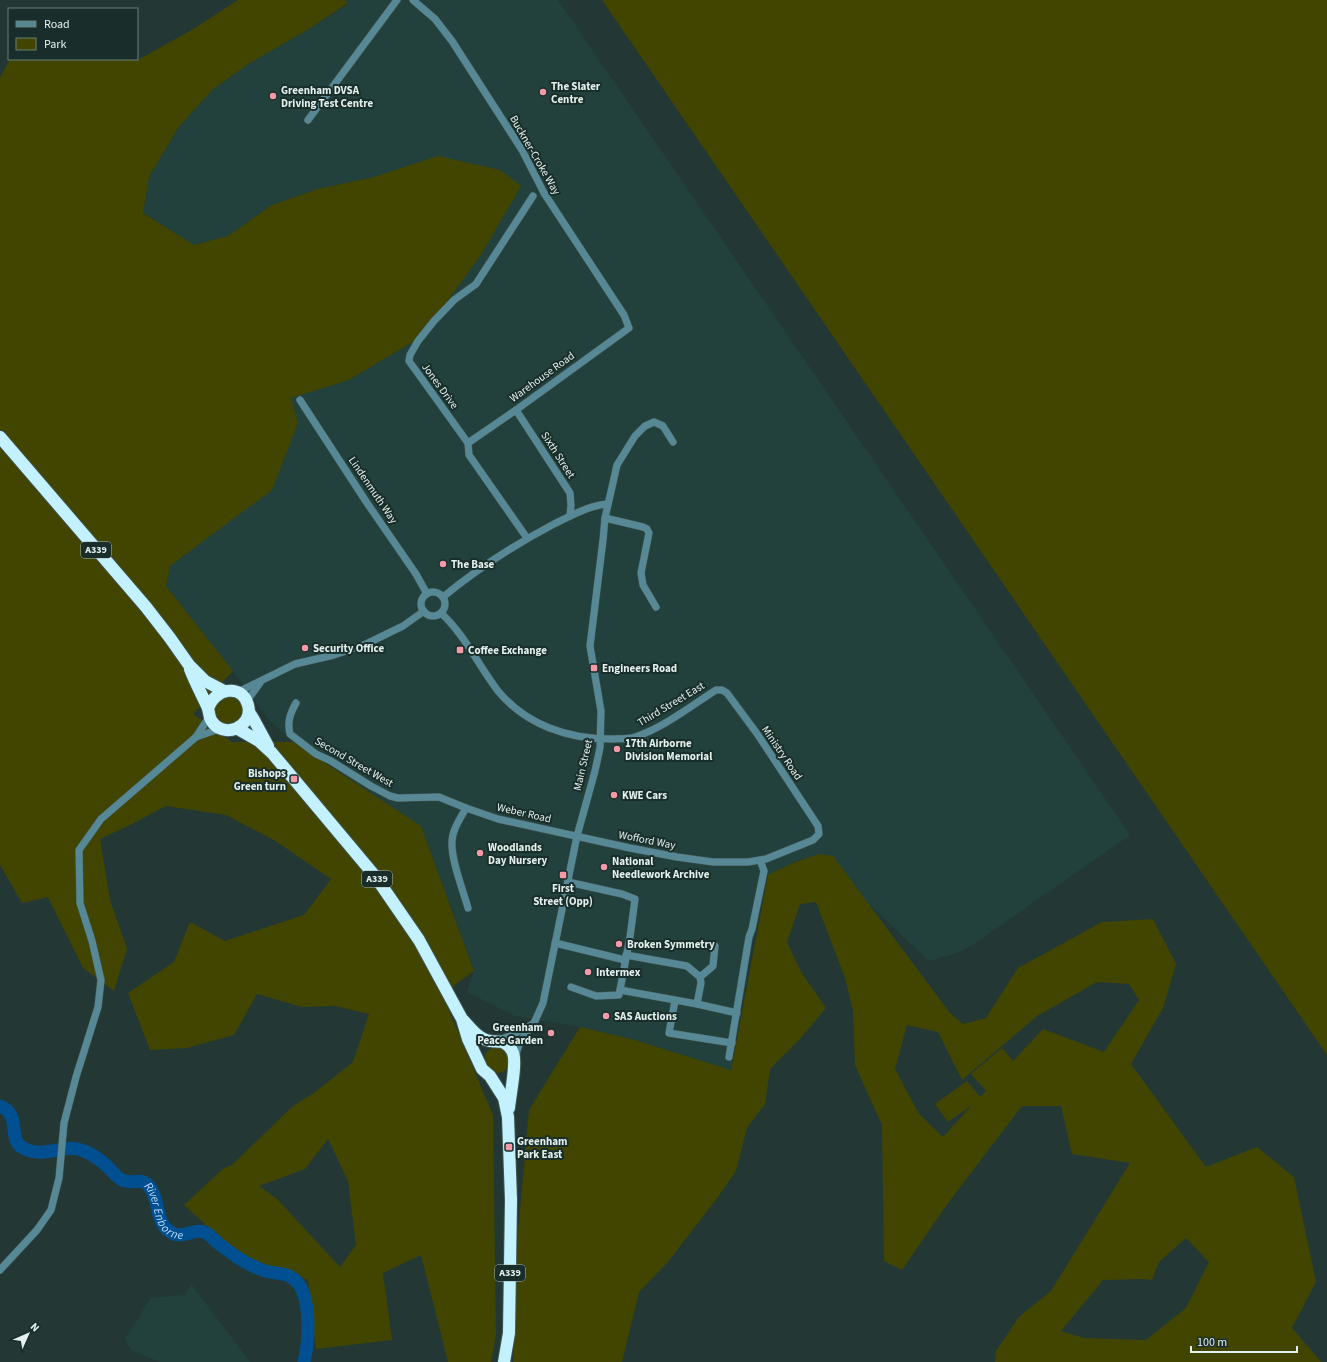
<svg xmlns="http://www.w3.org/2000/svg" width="1327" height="1362" font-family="'Source Sans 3',sans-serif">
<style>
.built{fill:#22413c}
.green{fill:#414500;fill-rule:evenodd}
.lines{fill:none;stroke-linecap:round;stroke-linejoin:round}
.river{stroke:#005091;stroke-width:13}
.street-casing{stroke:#425552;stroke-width:8}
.highway-casing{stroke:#425552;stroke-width:14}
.street{stroke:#578895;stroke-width:7}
.highway{stroke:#c3f1fe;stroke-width:12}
.poi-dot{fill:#f49aa6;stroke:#192e2b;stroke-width:1.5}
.labels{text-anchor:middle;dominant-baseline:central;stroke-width:4;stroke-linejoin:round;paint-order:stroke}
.shield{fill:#192e2b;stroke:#a6b6b3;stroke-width:1}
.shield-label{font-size:10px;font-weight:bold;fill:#e3f0ed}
.poi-label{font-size:11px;font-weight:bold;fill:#e3f0ed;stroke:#192e2b;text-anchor:start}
.street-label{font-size:11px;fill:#e3f0ed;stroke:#192e2b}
.water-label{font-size:12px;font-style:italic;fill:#b8dafe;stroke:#192e2b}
</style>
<rect width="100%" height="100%" fill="#233835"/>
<g class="built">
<polygon points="345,0 558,0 1130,835 971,946 960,952 929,961 868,903 833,856 801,859 783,867 768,876 757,924 749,937 731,1070 635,1040 580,1027 515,1016 467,992 474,970 421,826 293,742 268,719 233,671 166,586 170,566 224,525 291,397 349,380 421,337 481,255 521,186 374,177 318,189 272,205 228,236 194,245 143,213 149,177 178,128 212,90 250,63 309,29 348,4"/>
<polygon points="191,1284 200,1296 250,1362 160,1362 131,1350 125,1338 151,1298 185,1295"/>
</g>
<g class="green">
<path d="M238 0H345L348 3 309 29 250 63 212 90 178 128 149 177 143 213 194 245 228 236 272 205 318 189 374 177 438 156 500 170 521 186 481 255 421 337 349 380 291 398 298 423 272 490 170 566 166 586 233 671 193 714 232 742H293L421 826 474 971 442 994 493 1115 496 1335 491 1362H448L421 1255 383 1273 392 1340 316 1349 308 1280 246 1261 184 1205 224 1168 232 1165 293 1106 314 1093 353 1062 369 1014 335 1006 302 1007 257 994 234 1035 187 1048 150 1050 128 993 174 962 190 922 225 941 304 915 331 879 274 840 226 815 166 806 132 824 100 839 110 900 127 949 114 991 83 968 48 897 22 903 0 865V78L10 59H137L138 60 195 28ZM328 1139 348 1181 356 1245 340 1267 277 1199 259 1186 305 1169Z"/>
<polygon points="602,0 1327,0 1327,1055"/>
<polygon points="226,694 237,696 244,709 242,719 228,726 217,721 212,709"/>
<path d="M820 854 833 856 950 1013 963 1024 986 1018 1018 968 1102 922 1153 919 1176 964 1163 1008 1131 1064 1206 1167 1257 1147 1294 1177 1316 1282 1292 1328 1321 1362H995L996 1351 1019 1317 1051 1291 1130 1163 1072 1154 1061 1106H1022L948 1203 902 1270 884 1261 882 1125 855 1065 853 1011 845 978 816 902 800 904 787 942 801 972 826 1008 800 1039 770 1069 765 1104 747 1128 736 1171 715 1201 667 1263 639 1292 622 1362H513L518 1233 529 1110 580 1027 635 1040 731 1070 768 875C785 866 801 859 820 854ZM1097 982 1129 984 1139 1000 1104 1052 1043 1029 1013 1061 1002 1048 971 1074 986 1091 980 1097 967 1081 935 1104 948 1122 972 1105 943 1137 919 1114 895 1069 907 1025 938 1032 962 1080 1037 1016ZM1186 1238 1209 1262 1186 1308 1146 1340 1084 1338 1061 1331 1103 1280 1141 1279 1152 1280 1159 1262Z"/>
<circle cx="497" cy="1060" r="13"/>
</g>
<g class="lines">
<path class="river" id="s1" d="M0 1106C22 1114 7 1140 23 1148 46 1160 61 1142 84 1151 93 1154 100 1160 107 1166 112 1171 116 1177 122 1180 131 1185 141 1177 148 1185 160 1198 155 1221 169 1231 182 1241 192 1228 204 1232 210 1234 213 1239 218 1243 227 1250 236 1257 245 1262 253 1266 262 1271 270 1272 277 1274 285 1273 291 1277 313 1289 309 1341 304 1362"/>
<g class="street-casing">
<g id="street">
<polyline points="413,0 435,19 452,41 522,150 544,193 624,315 629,328 516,410 468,443"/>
<polyline points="308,120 397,0"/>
<polyline points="300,400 367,503 416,574 427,594"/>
<polyline points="516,410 570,493 571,505 570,516"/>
<polyline points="605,518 643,527 647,529 649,533 641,573 643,585 656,607"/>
<polyline points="527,538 469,455 468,443 409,361 410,355 418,341 434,321 454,300 476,284 533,196"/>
<circle cx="433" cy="604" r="12"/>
<path d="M443 597C477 569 514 545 554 524 571 516 589 505 608 504"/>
<polyline points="236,691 242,690 295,664 334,655 366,644 403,626 424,611"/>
<polyline points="246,702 260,683"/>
<path d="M296 703C290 714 287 722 290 734L316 754 331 761 371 786 390 796 398 798 439 797 466 808 498 819 630 848 677 857 713 862H748L766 859 813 840 819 834 818 826 758 735 727 693 722 690H716C691 706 663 728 635 737 628 740 619 738 611 739 568 739 526 725 498 691 479 666 464 634 441 613"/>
<polyline points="196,737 219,729"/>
<path d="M466 808C460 819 452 830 452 842 451 860 463 890 468 908"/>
<polyline points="568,882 622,894 635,899 630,937 620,990 697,1004 737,1013"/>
<polyline points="555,943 625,960"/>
<polyline points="626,955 687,966 700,977 701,983 697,1004"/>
<polyline points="700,977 713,966 715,946"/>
<polyline points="571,987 596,996 619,995 620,990"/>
<polyline points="675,1001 669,1033 732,1043"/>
<polyline points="499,1040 512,1035 531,1025"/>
<polyline points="515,1057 520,1042 535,1021 543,1003 577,836 595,771 600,748 601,711 590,646 603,540 605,518 617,465 635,436 645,426 654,422 663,426 673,442"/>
<polyline points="729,1057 749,937 752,929 764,871 760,860"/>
<polyline points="0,1270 37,1230 51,1210 59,1178 64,1123 76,1077 98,1007 101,980 92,941 80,903 79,850 101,819 196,737 209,717"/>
</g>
</g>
<g class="highway-casing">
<g id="highway">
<polyline points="0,437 146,607 170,638 189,665 205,681 224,691"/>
<path d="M190 669C195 682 202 695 208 708 209 712 209 716 211 720 222 740 254 728 248 705 242 683 214 688 208 709"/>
<polyline points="249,712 254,720 268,746"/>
<polyline points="238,729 259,741 272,753 375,876 419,940 462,1019 468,1039 482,1069 490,1076 504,1098 508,1117 511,1200 509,1333 504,1362"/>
<path d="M464 1021C471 1029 479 1039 490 1041 494 1042 498 1041 502 1042 507 1044 511 1048 513 1053 517 1063 510 1096 509 1108"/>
</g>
</g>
<use href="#street" class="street"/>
<use href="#highway" class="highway"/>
</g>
<g class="poi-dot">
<circle cx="543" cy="92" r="4"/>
<circle cx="273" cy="96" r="4"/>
<circle cx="443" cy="564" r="4"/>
<circle cx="305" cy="648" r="4"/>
<rect x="456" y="646" width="8" height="8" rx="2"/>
<rect x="590" y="664" width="8" height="8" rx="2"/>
<circle cx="617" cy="749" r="4"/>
<rect x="290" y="775" width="8" height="8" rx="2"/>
<circle cx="614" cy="795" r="4"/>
<circle cx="480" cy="853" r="4"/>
<circle cx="604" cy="867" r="4"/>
<rect x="559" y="871" width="8" height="8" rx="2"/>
<circle cx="619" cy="944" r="4"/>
<circle cx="588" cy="972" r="4"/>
<circle cx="606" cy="1016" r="4"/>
<circle cx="551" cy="1033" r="4"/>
<rect x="505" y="1143" width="8" height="8" rx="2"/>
</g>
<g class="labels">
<g class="shield">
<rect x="81" y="542" width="30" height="16" rx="3"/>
<rect x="362" y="871" width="30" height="16" rx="3"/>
<rect x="495" y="1265" width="30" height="16" rx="3"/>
</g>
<g class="shield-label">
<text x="96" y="550">A339</text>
<text x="377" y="879">A339</text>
<text x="510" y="1273">A339</text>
</g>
<g class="poi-label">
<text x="551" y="86">The Slater<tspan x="551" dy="13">Centre</tspan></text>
<text x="281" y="90">Greenham DVSA<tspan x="281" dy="13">Driving Test Centre</tspan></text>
<text x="451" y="564">The Base</text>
<text x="313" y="648">Security Office</text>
<text x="468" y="650">Coffee Exchange</text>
<text x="602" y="668">Engineers Road</text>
<text x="625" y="743">17th Airborne<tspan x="625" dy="13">Division Memorial</tspan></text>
<text x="286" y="773" text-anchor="end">Bishops<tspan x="286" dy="13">Green turn</tspan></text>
<text x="622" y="795">KWE Cars</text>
<text x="488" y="847">Woodlands<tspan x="488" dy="13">Day Nursery</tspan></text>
<text x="612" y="861">National<tspan x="612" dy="13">Needlework Archive</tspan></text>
<text x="563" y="888" text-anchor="middle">First<tspan x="563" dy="13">Street (Opp)</tspan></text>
<text x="627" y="944">Broken Symmetry</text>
<text x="596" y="972">Intermex</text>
<text x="614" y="1016">SAS Auctions</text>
<text x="543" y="1027" text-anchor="end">Greenham<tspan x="543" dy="13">Peace Garden</tspan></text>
<text x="517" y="1141">Greenham<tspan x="517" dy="13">Park East</tspan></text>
</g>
<g class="street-label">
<text transform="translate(535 155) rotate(60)">Buckner-Croke Way</text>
<text transform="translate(542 377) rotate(-36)">Warehouse Road</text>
<text transform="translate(440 386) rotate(54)">Jones Drive</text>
<text transform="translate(558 455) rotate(57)">Sixth Street</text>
<text transform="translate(373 490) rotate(56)">Lindenmuth Way</text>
<text transform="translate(671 704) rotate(-31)">Third Street East</text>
<text transform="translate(782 753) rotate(56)">Ministry Road</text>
<text transform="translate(354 762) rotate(30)">Second Street West</text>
<text transform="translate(583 765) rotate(-77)">Main Street</text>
<text transform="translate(524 813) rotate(13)">Weber Road</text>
<text transform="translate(647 840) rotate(11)">Wofford Way</text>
</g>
<g class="water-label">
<text stroke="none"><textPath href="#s1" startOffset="221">River Enborne</textPath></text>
</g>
</g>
<rect x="8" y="8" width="130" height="52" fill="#192e2b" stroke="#6a7c79"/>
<rect x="16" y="21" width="20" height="6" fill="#578895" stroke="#6a7c79"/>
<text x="44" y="28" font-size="12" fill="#e3f0ed">Road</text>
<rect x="16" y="38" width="20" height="12" fill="#414500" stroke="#6a7c79"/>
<text x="44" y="48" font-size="12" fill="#e3f0ed">Park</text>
<g transform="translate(28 1334) rotate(45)" stroke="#192e2b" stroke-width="3" paint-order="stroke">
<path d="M0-3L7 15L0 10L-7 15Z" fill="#e3f0ed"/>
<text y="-6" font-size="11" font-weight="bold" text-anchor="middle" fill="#e3f0ed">N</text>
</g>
<path d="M1191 1346v6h106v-6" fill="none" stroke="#e3f0ed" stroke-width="2"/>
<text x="1197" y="1346" font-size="12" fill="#e3f0ed" stroke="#192e2b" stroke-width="3" paint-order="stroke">100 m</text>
</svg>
